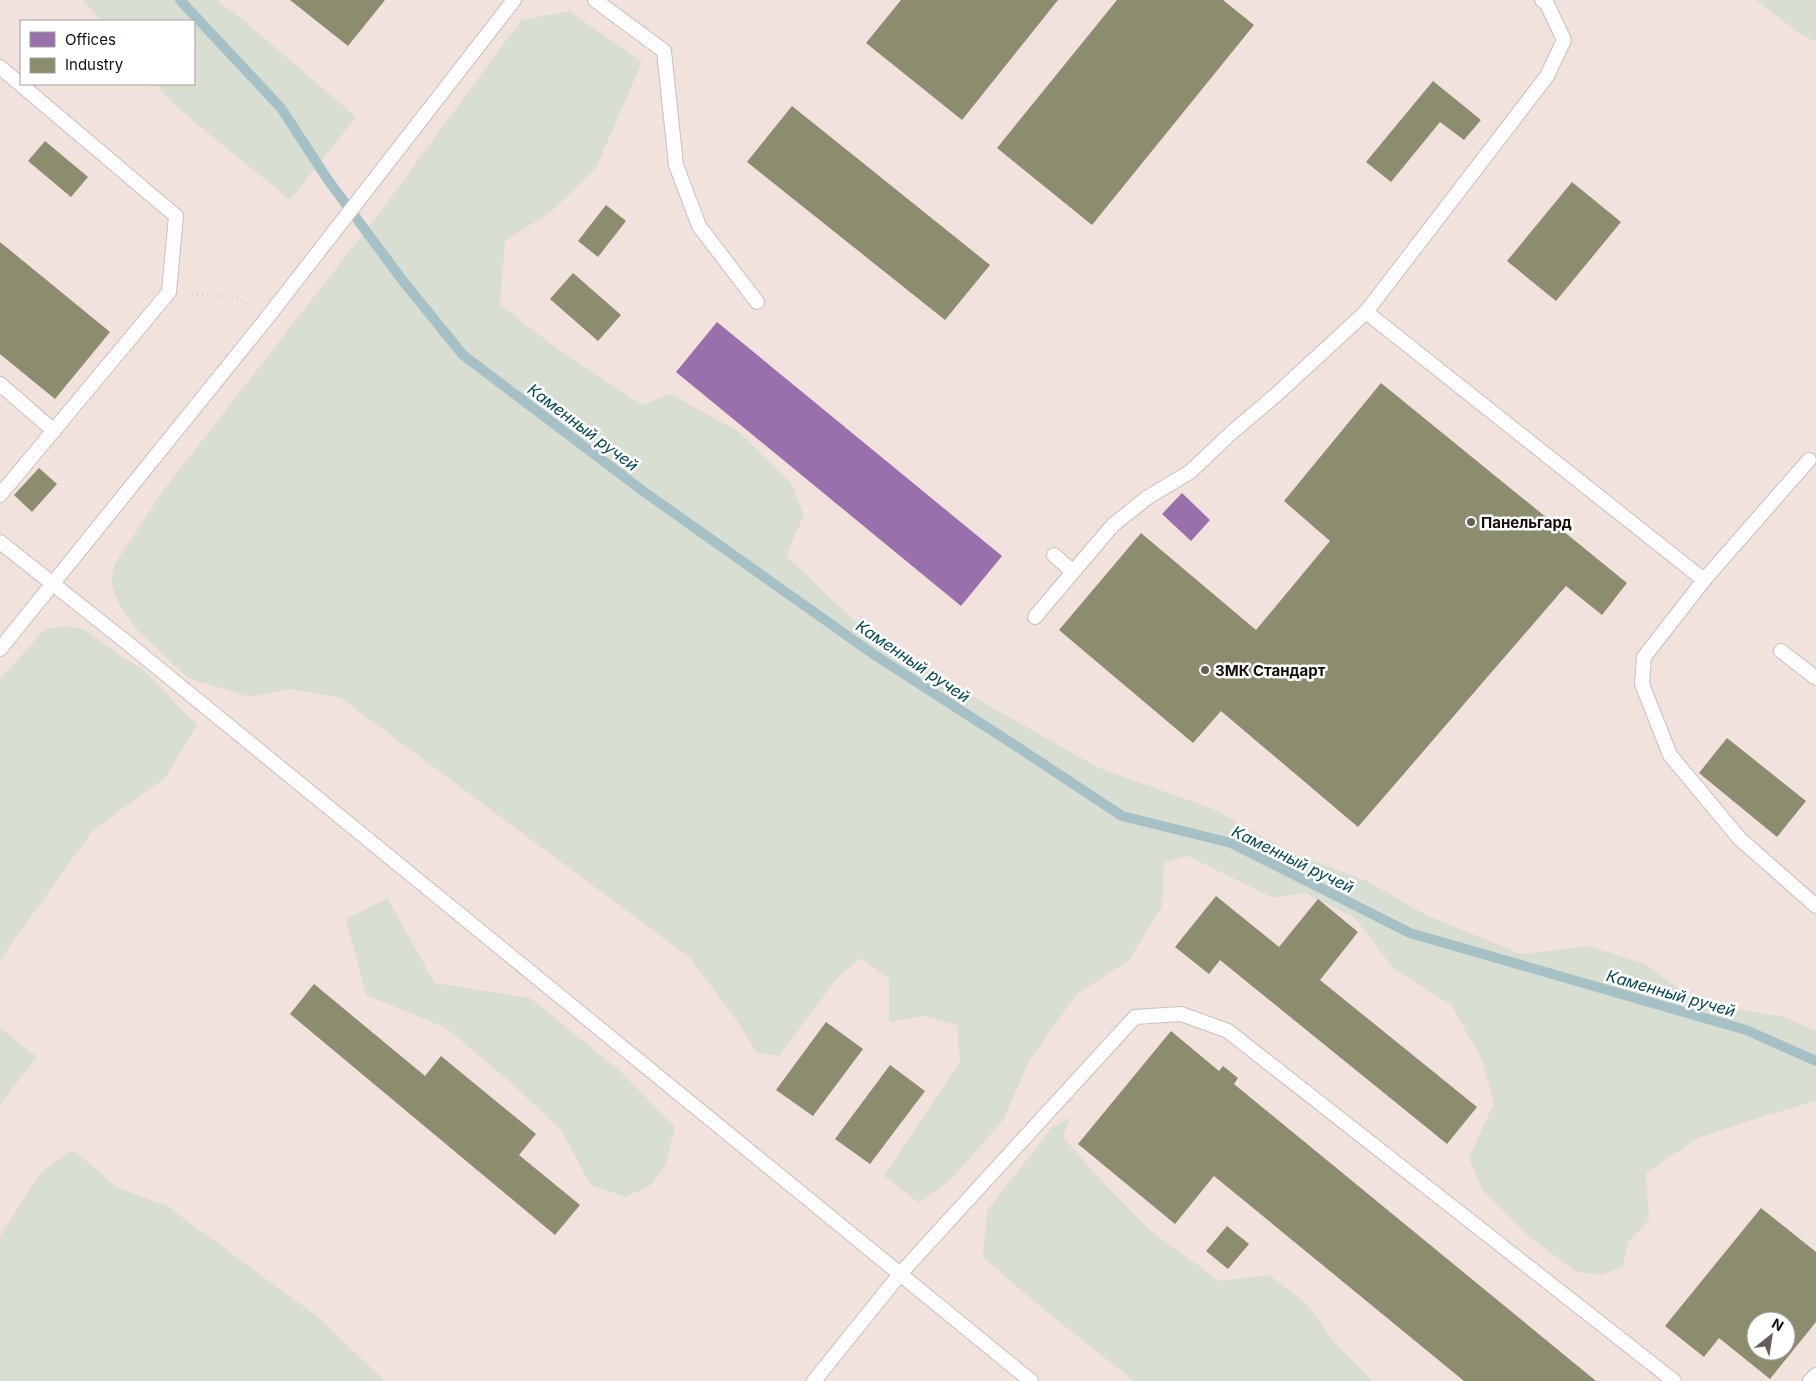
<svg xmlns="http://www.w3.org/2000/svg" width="1816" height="1381" font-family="Inter,sans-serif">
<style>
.built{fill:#f1e2dd;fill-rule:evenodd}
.green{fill:#d9ded2}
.offices{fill:#9970ab}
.industry{fill:#8c8c6e;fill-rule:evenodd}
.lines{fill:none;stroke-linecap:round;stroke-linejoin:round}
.stream{stroke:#a5c1c6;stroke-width:10}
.lane-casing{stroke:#c8c0bc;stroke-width:16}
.path{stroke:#d4d1d0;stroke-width:3;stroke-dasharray:1 4;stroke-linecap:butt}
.lane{stroke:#fefdfd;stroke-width:14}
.poi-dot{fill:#665e5b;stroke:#fff;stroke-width:2}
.labels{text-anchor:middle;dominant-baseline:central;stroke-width:5;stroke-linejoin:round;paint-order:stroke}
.poi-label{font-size:15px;font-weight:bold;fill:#160e0b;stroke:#fff;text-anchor:start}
.water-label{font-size:16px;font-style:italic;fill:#034853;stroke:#fff}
</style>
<rect width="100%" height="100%" fill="#faf2ef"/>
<path class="built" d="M0 0H1816V1381H0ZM21 21H194V84H21ZM1756 1321H1786V1351H1756Z"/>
<g class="green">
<polygon points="83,0 216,0 241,18 356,117 290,200 174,105 156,84 194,84 194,21 101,21"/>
<polygon points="1756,0 1816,0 1816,42 1799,33"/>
<polygon points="569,11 642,62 596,168 551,212 505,241 500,305 555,347 642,405 670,394 738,431 791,483 804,515 786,556 854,620 958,688 1099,768 1211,808 1295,854 1367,881 1426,915 1521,954 1589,946 1645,964 1696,1002 1784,1017 1816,1031 1816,1101 1764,1116 1698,1138 1646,1173 1649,1220 1628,1242 1623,1266 1602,1275 1577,1272 1528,1236 1483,1191 1469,1158 1494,1103 1482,1060 1452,1006 1393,968 1355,918 1305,893 1273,898 1188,856 1164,863 1162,907 1129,960 1077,994 1029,1061 1004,1119 951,1180 919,1203 884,1176 960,1062 957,1025 924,1016 889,1022 889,979 860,958 836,980 779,1056 757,1053 737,1021 690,958 341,698 290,689 250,697 188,678 135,628 118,602 111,583 114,565 165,488 383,208 521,20"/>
<polygon points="67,626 84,629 116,653 145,671 197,725 165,778 93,830 0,960 0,679 45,629"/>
<polygon points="387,898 435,983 530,998 618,1069 675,1127 665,1166 651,1185 626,1197 590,1185 562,1131 510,1082 446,1028 366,995 346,919"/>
<polygon points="0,1028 37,1057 0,1104"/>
<polygon points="1071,1117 1063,1137 1103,1182 1152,1232 1220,1281 1269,1275 1307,1304 1337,1346 1372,1381 1134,1381 1037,1304 983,1257 987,1211 1051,1128"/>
<polygon points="73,1150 117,1187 167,1206 318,1317 385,1381 0,1381 0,1236 41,1172"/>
</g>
<g class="offices">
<polygon points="717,322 1002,556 961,606 676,372"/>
<polygon points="1182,493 1210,520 1191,541 1162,514"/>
</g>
<g class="industry">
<polygon points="290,0 385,0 348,46"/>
<polygon points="901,0 1058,0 962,120 866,43"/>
<polygon points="1117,0 1223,0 1254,25 1092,225 997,148"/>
<polygon points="1433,81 1481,120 1464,140 1440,122 1391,182 1366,162"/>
<polygon points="792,106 990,265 945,320 747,162"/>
<polygon points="45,141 88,177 71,197 28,161"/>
<polygon points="1572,182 1621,222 1556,301 1507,261"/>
<polygon points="606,205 626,221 598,257 578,241"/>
<polygon points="0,242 110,332 55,399 0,354"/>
<polygon points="573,273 621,315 598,341 550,299"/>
<polygon points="1381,383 1627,583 1602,615 1566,586 1358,827 1221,711 1193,743 1059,630 1141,533 1256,630 1330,541 1284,501"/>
<polygon points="39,468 57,484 32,512 14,495"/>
<polygon points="1727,738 1806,801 1777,837 1699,773"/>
<polygon points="1216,896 1279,947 1318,899 1358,932 1320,980 1477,1107 1447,1144 1220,960 1209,974 1175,947"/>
<polygon points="314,984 425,1076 441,1056 536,1134 519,1155 580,1205 555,1235 290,1014"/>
<polygon points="826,1022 863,1049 813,1116 776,1090"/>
<polygon points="1171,1031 1219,1071 1223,1066 1238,1078 1234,1084 1596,1381 1464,1381 1214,1176 1175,1224 1078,1144"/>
<polygon points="890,1065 925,1091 870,1164 835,1139"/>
<path d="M1761 1208 1816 1252V1322L1770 1379 1719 1338 1704 1357 1665 1326ZM1756 1321H1786V1351H1756Z"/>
<polygon points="1227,1226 1249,1244 1228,1269 1206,1251"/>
</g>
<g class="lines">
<polyline class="stream" points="180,0 281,108 328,180 403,281 463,355 643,491 873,654 1016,746 1122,816 1231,843 1410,933 1746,1030 1816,1061"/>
<g class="lane-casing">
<g id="lane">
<polyline points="595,0 664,51 676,165 699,226 757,302"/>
<polyline points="0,67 176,216 169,292 0,495"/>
<polyline points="1366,312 1704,580 1644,657 1642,684 1670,755 1740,839 1816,906"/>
<polyline points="0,384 54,431"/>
<polyline points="0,542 125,641 1031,1381"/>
<polyline points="1054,555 1073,572 1113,525 1148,497 1190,472 1230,434 1277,394 1366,312 1547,76 1564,40 1547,4 1542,0"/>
<polyline points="1704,580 1809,460"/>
<polyline points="1035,617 1073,572"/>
<polyline points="0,649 267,318 514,0"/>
<polyline points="1781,651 1816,678"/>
<polyline points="814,1381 900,1274 1135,1017 1181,1014 1228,1031 1674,1381"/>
<polyline points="1810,1381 1816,1375"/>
</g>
</g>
<polyline class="path" points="192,294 235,297 248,305"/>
<use href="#lane" class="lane"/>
</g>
<g class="poi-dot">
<circle cx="1471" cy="522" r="5"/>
<circle cx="1205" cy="670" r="5"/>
</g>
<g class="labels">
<g class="poi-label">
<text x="1481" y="522">Панельгард</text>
<text x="1215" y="670">ЗМК Стандарт</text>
</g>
<g class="water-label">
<text transform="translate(583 427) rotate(37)">Каменный ручей</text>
<text transform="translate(913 661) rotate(34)">Каменный ручей</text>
<text transform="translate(1293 859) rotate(26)">Каменный ручей</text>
<text transform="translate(1671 993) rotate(16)">Каменный ручей</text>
</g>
</g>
<rect x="20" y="20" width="175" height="65" fill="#ffffff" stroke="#a29f9d"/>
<rect x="30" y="32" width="25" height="15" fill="#9970ab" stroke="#a29f9d"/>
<text x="65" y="45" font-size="15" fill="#160e0b">Offices</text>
<rect x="30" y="58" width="25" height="15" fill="#8c8c6e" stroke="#a29f9d"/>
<text x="65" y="70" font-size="15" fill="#160e0b">Industry</text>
<g transform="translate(1771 1336) rotate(30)"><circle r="24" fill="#ffffff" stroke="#a29f9d"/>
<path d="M0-4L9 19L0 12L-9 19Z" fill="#665e5b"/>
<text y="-8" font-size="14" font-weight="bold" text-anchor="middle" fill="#160e0b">N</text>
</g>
</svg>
